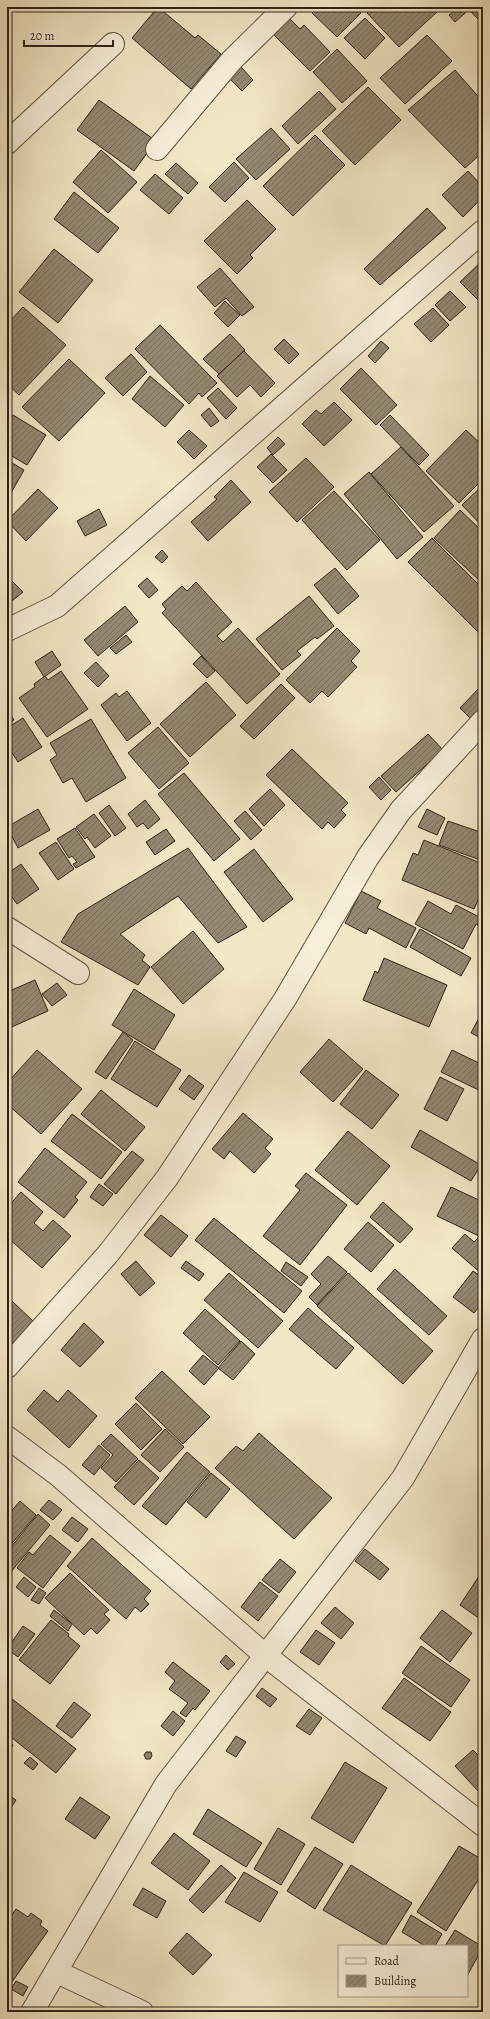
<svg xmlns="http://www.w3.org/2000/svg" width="490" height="2019" font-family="Alegreya,serif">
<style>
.building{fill:url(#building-hatch);stroke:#2e2316}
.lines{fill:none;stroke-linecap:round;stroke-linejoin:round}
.minor-casing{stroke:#5f5442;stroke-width:24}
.minor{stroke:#f7efda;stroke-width:22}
</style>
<defs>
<pattern id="building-hatch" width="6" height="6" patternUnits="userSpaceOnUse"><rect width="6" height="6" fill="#948972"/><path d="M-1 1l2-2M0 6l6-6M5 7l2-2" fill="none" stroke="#79705d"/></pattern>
</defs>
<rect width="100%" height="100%" fill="#f2e7c6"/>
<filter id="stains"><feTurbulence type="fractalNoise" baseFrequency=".005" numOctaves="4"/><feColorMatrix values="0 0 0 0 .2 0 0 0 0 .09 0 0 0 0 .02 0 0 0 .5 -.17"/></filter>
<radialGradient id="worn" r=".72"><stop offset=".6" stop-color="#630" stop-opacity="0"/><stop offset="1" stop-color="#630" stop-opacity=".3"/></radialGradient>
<g class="building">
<polygon points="158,7 195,38 198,35 221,54 191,89 132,38"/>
<polygon points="318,7 355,7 361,13 337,37 312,13"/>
<polygon points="373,7 431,7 437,12 399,47 367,13"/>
<polygon points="459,7 472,7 455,22 449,15"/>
<polygon points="474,7 479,7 483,12 483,15 478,19 470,11"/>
<polygon points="365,18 385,38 365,59 344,38"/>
<polygon points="290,19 300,29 304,25 330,52 310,71 274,35"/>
<polygon points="427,35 452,61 405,104 380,78"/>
<polygon points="337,49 367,81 342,103 313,72"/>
<polygon points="240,66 253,80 242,91 228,77"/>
<polygon points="455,70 483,102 483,152 465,168 408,110"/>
<polygon points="368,87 401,120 355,165 322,131"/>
<polygon points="319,91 336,109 298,144 282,126"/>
<polygon points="99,100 156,141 134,171 77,130"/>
<polygon points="271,128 290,149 256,180 236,159"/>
<polygon points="315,135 345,165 293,216 263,186"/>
<polygon points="101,150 137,182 108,213 73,182"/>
<polygon points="234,162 249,178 225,202 209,187"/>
<polygon points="176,163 198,183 188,194 165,174"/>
<polygon points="468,171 483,187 483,197 463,217 442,195"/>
<polygon points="155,174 183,198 169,214 140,190"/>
<polygon points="74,192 119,228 98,253 54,219"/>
<polygon points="247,200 276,229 250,255 253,258 237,274 204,241"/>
<polygon points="427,208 446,228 380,285 364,269"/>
<polygon points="54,249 93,280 58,323 19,292"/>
<polygon points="483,260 483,305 460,282"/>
<polygon points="220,268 254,307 242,316 226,298 215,307 197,287"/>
<polygon points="450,291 466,307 450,321 435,305"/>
<polygon points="225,301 240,315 228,327 214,313"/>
<polygon points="23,307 66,345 19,395 7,384 7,324"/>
<polygon points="433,308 449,325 431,342 414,324"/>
<polygon points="160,325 217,383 202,397 199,393 189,404 135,349"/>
<polygon points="230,334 245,350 219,374 203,359"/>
<polygon points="284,339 299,354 289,364 274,349"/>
<polygon points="381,341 389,348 375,363 368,356"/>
<polygon points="244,351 275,383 261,397 250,385 237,397 217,376"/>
<polygon points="131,354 147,372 123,396 105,378"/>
<polygon points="69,359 105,393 59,441 22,407"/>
<polygon points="361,368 397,405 376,425 340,389"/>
<polygon points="150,376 184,405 165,427 132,399"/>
<polygon points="218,388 237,408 226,419 207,398"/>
<polygon points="334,402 352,420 324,446 302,424 316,410 321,414"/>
<polygon points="209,408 219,421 211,427 201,415"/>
<polygon points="13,415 46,435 27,465 7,453 7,426"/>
<polygon points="390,415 429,455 419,465 380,425"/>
<polygon points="189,430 207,446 194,459 177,442"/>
<polygon points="466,430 483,446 483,479 459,503 426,471"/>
<polygon points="278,437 285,444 273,455 267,448"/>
<polygon points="401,447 454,506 424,532 371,474"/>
<polygon points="271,454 287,470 273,483 257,467"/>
<polygon points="306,458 334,487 297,522 269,492"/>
<polygon points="7,460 24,470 7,500"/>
<polygon points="369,472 423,537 397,559 344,494"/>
<polygon points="231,480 251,502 208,541 191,522 217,499 214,497"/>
<polygon points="483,485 483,527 462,505"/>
<polygon points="38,489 58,508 26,541 7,521"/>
<polygon points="334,491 380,540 347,570 302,520"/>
<polygon points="99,509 107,525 85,536 77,521"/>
<polygon points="460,510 483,532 483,584 434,538"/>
<polygon points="432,538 483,589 483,630 479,633 408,562"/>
<polygon points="162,550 168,557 162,563 155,557"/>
<polygon points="335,568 359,596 338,614 314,585"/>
<polygon points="7,576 23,592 7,605"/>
<polygon points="147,578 158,590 149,598 138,586"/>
<polygon points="196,582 232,622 217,636 223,642 238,628 280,674 247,704 162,613 166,609 162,604 182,586 187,591"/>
<polygon points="309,596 334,626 317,639 315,637 297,651 301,655 282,670 256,639"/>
<polygon points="125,606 138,622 98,656 84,640"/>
<polygon points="337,628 360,651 351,661 357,667 328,697 322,691 310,703 286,680"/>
<polygon points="126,635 132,642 116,654 110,648"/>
<polygon points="52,651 61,665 44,677 35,662"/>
<polygon points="201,656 215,671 207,678 193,664"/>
<polygon points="96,662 109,676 98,687 84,673"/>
<polygon points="61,671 88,709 47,737 19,698 35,687 34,684 45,676 48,680"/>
<polygon points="206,682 236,715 190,757 160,724"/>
<polygon points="281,684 295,698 254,739 240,726"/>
<polygon points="483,684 483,707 471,719 460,708"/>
<polygon points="127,691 151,723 127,741 101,705 116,693 119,697"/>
<polygon points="7,709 14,720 7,725"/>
<polygon points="23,718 42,747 18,762 7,745 7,728"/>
<polygon points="91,719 126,778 86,802 72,778 63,783 50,760 57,755 50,743"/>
<polygon points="158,727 189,763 159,789 128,753"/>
<polygon points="428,734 443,750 396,792 381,776"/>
<polygon points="292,749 348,803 341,810 346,815 334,828 328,822 322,829 266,775"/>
<polygon points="184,773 240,839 214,861 158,794"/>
<polygon points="379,777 391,790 381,800 369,787"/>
<polygon points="270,789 285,805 264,826 249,809"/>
<polygon points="145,800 160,819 148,829 143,823 137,827 128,814"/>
<polygon points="109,805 126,828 115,836 99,813"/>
<polygon points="38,809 50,830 18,848 7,827"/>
<polygon points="427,809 445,818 437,835 418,827"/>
<polygon points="245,811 262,830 251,840 234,821"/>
<polygon points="94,814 111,836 95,848 87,837 85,839 76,827"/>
<polygon points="448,821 483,833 483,861 439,845"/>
<polygon points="75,828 95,857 76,868 73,864 77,862 72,856 69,858 57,839"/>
<polygon points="166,829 175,841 155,855 146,842"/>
<polygon points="424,840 483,864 483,889 474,909 402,880 413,853 418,855"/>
<polygon points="56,842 74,869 58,880 39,853"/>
<polygon points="188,848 247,927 218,943 178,896 120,934 145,955 142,960 150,967 138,985 61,942 78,914"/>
<polygon points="254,849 293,899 263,922 224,872"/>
<polygon points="21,864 39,889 17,904 7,890 7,874"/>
<polygon points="361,891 381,901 377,908 416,928 406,948 369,928 366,934 345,923"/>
<polygon points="428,901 451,914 456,905 483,919 483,925 482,927 476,924 463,949 415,924"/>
<polygon points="420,929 471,958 461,976 410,947"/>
<polygon points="193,931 224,969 183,1004 151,967"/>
<polygon points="384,958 447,985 429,1027 363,1000 375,971 378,973"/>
<polygon points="35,980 48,1011 7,1029 7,992"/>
<polygon points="57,983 67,995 52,1006 42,994"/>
<polygon points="134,989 175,1015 154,1050 112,1025"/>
<polygon points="483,1010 483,1039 471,1033"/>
<polygon points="123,1032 133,1040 106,1079 95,1072"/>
<polygon points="329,1039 363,1069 333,1102 300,1072"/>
<polygon points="135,1041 181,1070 157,1107 111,1079"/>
<polygon points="37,1050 82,1089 41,1134 7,1104 7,1083"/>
<polygon points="452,1050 483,1065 483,1092 441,1072"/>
<polygon points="366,1070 399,1095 372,1129 340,1104"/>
<polygon points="189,1075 204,1086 194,1100 179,1089"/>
<polygon points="440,1077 464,1089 447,1121 424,1109"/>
<polygon points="101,1090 145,1127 125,1151 81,1114"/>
<polygon points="243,1113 273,1139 265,1148 271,1154 254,1173 230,1151 224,1159 212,1149"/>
<polygon points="72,1114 122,1152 101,1179 51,1141"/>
<polygon points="420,1130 481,1165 471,1181 411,1147"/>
<polygon points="348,1131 390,1166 357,1205 315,1170"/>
<polygon points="45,1148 87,1182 75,1197 78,1200 64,1218 18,1182"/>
<polygon points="132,1151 144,1160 116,1194 104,1184"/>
<polygon points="306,1173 347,1205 300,1265 263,1236 300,1190 295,1186"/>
<polygon points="99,1184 113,1194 103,1206 90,1197"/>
<polygon points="451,1187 483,1202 483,1238 437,1216"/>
<polygon points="21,1192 43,1212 34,1223 43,1231 53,1220 71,1236 42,1268 7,1237 7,1208"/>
<polygon points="383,1202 413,1229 400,1243 370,1217"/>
<polygon points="161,1215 188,1236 171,1257 144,1235"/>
<polygon points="214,1218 302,1291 284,1313 195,1240"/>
<polygon points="368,1222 394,1245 371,1272 344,1249"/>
<polygon points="465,1234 474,1242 478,1238 483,1243 483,1275 452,1248"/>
<polygon points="328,1256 347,1272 317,1305 309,1297 321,1284 311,1274"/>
<polygon points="136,1261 155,1283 140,1296 121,1274"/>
<polygon points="186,1261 204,1274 199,1281 181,1268"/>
<polygon points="286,1262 308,1277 301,1286 281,1271"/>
<polygon points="395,1269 447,1316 429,1335 377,1289"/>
<polygon points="473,1271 483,1278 483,1302 474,1313 453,1297"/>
<polygon points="229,1273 283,1321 258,1348 204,1300"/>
<polygon points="348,1273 433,1351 403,1384 317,1306"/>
<polygon points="12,1301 34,1322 7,1350 7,1307"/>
<polygon points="308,1308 354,1348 336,1369 289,1329"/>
<polygon points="205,1309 240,1341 218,1365 183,1333"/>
<polygon points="84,1323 104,1342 80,1367 61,1350"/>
<polygon points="241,1341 255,1354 233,1380 218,1368"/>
<polygon points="203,1355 219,1368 204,1385 189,1371"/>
<polygon points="162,1371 210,1417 183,1444 135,1398"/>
<polygon points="44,1390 58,1402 68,1390 97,1416 69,1448 27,1410"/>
<polygon points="136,1403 162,1429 141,1450 115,1424"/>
<polygon points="165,1429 184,1447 160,1472 141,1455"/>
<polygon points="259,1433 332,1498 294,1539 215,1468 236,1446 243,1451"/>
<polygon points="111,1434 138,1459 116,1482 101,1468 113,1455 101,1444"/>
<polygon points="99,1445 110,1455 94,1475 82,1465"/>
<polygon points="187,1452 210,1472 166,1525 142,1506"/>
<polygon points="139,1460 159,1478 134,1505 114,1487"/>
<polygon points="211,1473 230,1489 206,1518 187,1502"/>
<polygon points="49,1500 62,1510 53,1520 40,1510"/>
<polygon points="20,1501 36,1515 9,1547 7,1546 7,1516"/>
<polygon points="38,1514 50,1525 10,1573 7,1570 7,1552"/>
<polygon points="72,1517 88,1529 78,1542 62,1530"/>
<polygon points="50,1535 71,1552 43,1588 17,1568 29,1552 33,1555"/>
<polygon points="92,1538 151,1591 144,1599 149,1604 141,1612 135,1607 126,1619 67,1566"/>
<polygon points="365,1549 389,1569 380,1580 355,1561"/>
<polygon points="280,1559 296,1572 279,1593 262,1580"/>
<polygon points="483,1570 483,1621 460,1605"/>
<polygon points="70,1573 109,1610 104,1614 110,1620 97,1634 91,1628 84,1635 45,1598"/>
<polygon points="24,1577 36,1587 28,1597 16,1587"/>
<polygon points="260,1582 278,1596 258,1621 241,1607"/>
<polygon points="39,1588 46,1593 39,1604 31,1600"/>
<polygon points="335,1607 354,1623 341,1639 321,1623"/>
<polygon points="54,1610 72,1624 68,1631 50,1616"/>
<polygon points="442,1610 472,1633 450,1662 420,1638"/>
<polygon points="51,1620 69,1634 68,1636 80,1646 50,1684 19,1660"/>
<polygon points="23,1626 35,1634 18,1657 7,1649"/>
<polygon points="316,1630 335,1643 319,1665 300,1652"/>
<polygon points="421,1646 470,1680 451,1707 402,1673"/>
<polygon points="226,1655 235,1664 228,1670 220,1662"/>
<polygon points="173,1662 210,1691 195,1710 193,1708 186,1717 180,1713 188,1703 169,1689 175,1681 165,1672"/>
<polygon points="404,1678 451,1712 430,1741 382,1708"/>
<polygon points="262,1688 277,1699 270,1707 256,1696"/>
<polygon points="7,1695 76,1749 56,1773 7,1734"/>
<polygon points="74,1702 91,1715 72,1738 56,1726"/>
<polygon points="309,1709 322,1718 310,1735 296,1726"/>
<polygon points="173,1711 185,1721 173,1736 161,1726"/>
<polygon points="236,1736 246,1742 236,1757 226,1751"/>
<polygon points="7,1741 13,1745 7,1756"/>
<polygon points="473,1750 483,1760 483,1789 479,1792 455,1766"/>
<polygon points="146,1752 151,1752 152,1756 150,1759 146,1759 144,1755"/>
<polygon points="30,1757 38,1764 33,1770 24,1763"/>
<polygon points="345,1762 387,1788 353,1843 311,1818"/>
<polygon points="7,1794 16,1800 7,1814"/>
<polygon points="80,1797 110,1817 95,1839 65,1819"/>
<polygon points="208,1809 262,1843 246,1867 193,1834"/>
<polygon points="278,1828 305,1844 281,1885 254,1869"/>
<polygon points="174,1833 210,1861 188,1890 151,1863"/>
<polygon points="459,1846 483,1860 483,1872 446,1931 417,1912"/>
<polygon points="315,1847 343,1864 315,1909 287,1891"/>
<polygon points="221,1865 236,1878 203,1913 189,1900"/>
<polygon points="351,1865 412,1903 385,1946 323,1910"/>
<polygon points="244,1872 278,1892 260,1922 225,1902"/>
<polygon points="143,1888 166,1901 157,1918 133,1905"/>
<polygon points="16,1909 28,1917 31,1913 42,1921 40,1925 48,1931 7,1989 7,1922"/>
<polygon points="411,1915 442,1934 435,1946 425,1946 402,1932"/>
<polygon points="455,1930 483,1947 467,1976 467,1946 445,1946"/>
<polygon points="187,1933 212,1955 193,1975 169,1953"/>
<polygon points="16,1981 28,1987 23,1996 11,1989"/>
</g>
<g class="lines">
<g class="minor-casing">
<g id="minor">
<polyline points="7,143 113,44"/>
<polyline points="157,149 232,60 286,7"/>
<polyline points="7,630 57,606 483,231"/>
<polyline points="7,928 78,973"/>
<polyline points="7,1367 108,1254 167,1178 285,999 368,857 401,810 483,721"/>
<polyline points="7,1437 58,1475 266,1656 483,1825"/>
<polyline points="57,1972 142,2012"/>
<polyline points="32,2012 166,1784 403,1478 483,1339"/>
</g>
</g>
<use href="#minor" class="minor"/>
</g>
<rect width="490" height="2019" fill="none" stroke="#f2e7c6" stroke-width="24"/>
<rect x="8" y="8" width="474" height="2003" fill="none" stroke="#2e2316" stroke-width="2"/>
<rect x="12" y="12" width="466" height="1995" fill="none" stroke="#2e2316"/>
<rect x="338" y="1945" width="130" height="52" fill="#f7efda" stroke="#a79d8c"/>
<rect x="346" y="1958" width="20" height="6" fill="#f7efda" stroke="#a79d8c"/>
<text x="374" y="1965" font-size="12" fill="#2e2316">Road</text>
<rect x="346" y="1975" width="20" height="12" fill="url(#building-hatch)" stroke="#a79d8c"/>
<text x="374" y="1985" font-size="12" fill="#2e2316">Building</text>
<path d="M24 40v6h89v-6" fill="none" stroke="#2e2316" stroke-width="2"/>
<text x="30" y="40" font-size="12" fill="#2e2316" stroke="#f7efda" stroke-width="3" paint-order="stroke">20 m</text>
<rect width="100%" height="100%" filter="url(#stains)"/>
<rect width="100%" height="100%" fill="url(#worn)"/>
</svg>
